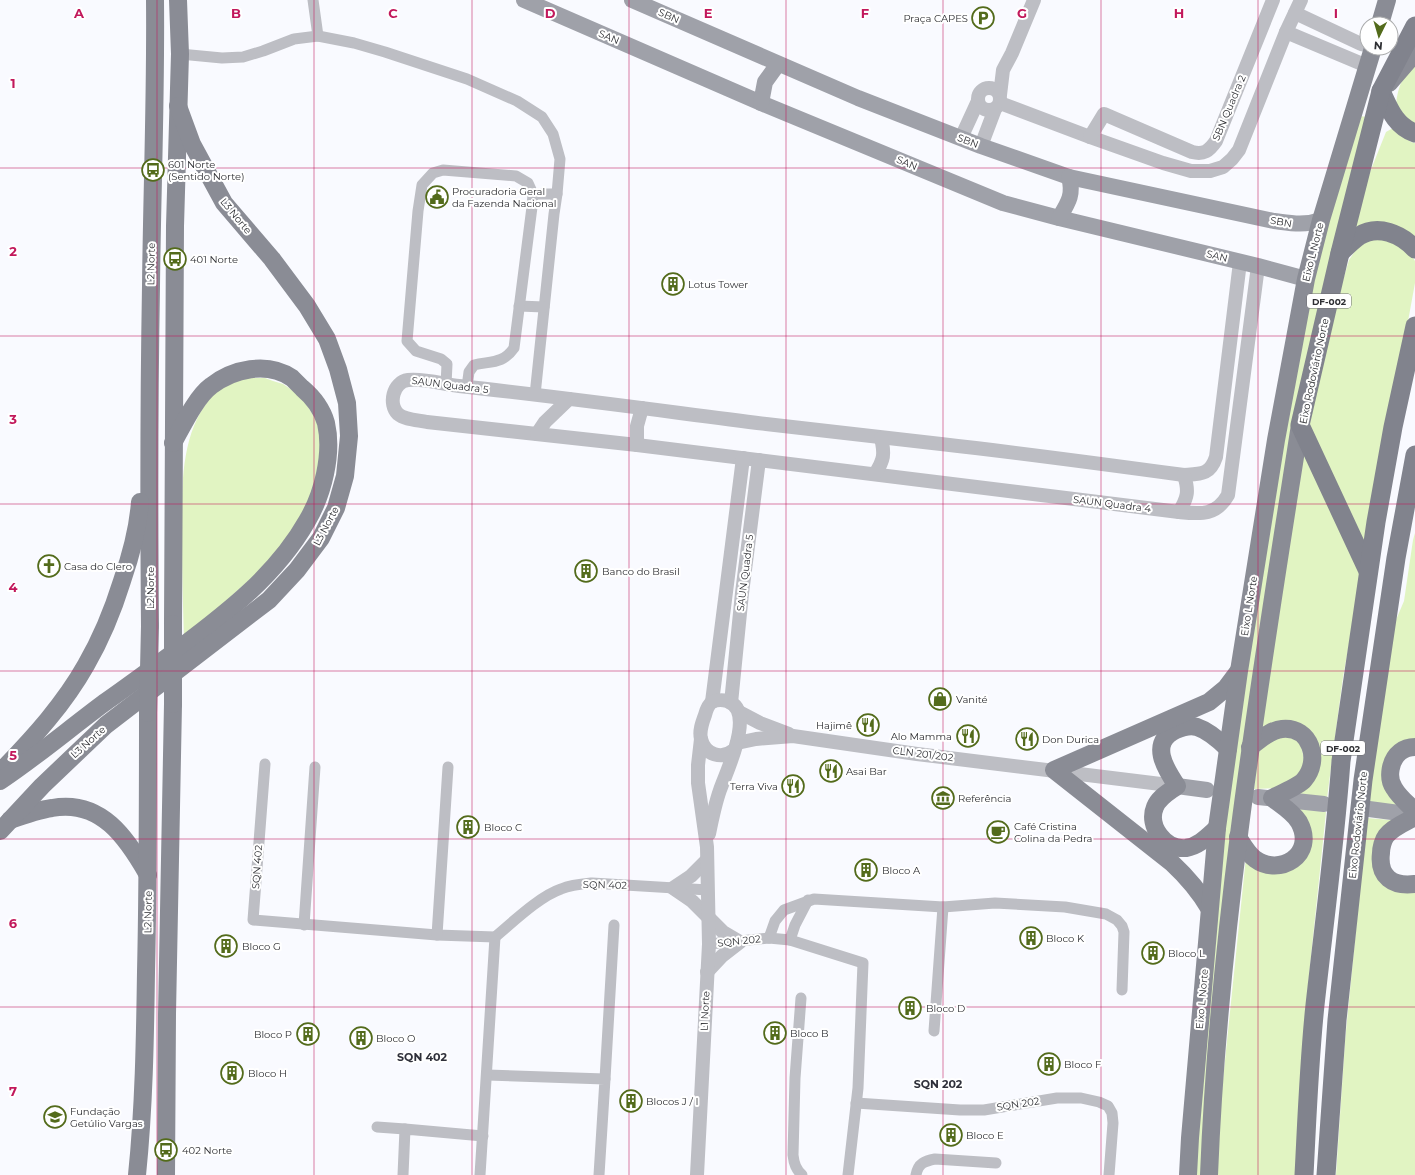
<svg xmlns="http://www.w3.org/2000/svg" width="1415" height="1175" font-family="Montserrat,sans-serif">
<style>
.green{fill:#e1f4c2}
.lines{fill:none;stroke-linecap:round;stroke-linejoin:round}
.minor{stroke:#bdbec4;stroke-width:11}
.tertiary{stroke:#bdbec4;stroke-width:14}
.secondary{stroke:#9fa1a9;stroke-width:16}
.primary{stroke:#8a8c95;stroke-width:18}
.trunk{stroke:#81838d;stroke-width:19}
.primary-bridge{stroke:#8a8c95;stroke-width:18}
.grid{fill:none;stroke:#c2185b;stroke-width:1;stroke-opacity:0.55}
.labels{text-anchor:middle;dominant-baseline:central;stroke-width:4;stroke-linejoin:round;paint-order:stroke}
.shield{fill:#fff;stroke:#6d6d70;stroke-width:1}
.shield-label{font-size:9px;font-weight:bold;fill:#2e2f33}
.street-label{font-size:10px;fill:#2e2f33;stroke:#fff}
.poi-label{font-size:10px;fill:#2e2f33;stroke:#fff;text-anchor:start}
.neighbourhood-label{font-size:11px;font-weight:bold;fill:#2f303a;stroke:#fff}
.grid-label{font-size:13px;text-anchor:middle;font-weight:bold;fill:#c2185b;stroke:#fff;stroke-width:4;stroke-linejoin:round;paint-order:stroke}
</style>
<rect width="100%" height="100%" fill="#f9faff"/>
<g class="green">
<path d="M1415 56V129L1396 105C1397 86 1406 72 1415 56Z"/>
<polygon points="1359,116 1368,117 1308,363 1203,1175 1196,1175 1200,1094 1221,852 1252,620 1314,270"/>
<polygon points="1393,128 1411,142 1415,143 1415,241 1351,231 1368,177 1386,132"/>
<polygon points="1376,238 1388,238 1410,253 1415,261 1415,283 1343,677 1327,798 1294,795 1314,742 1260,734 1296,490 1330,323 1349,260 1359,245"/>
<path d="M249 378H265L273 381 283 384 301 396 320 426 321 475 290 543 184 639C183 607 182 574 182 542 182 494 178 432 214 394 223 384 236 381 249 378Z"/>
<polygon points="1415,533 1415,744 1386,769 1409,810 1368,804 1393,627 1404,601 1413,540"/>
<polygon points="1275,737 1300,739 1306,770 1277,788 1254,789 1258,754 1261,748"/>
<polygon points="1290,807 1326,812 1306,1005 1297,1175 1217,1175 1220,1109 1246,857 1300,860"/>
<polygon points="1367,818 1403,821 1378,860 1415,890 1415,1175 1336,1175 1345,1041"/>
</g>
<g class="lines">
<g class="minor">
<polyline points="313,0 318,36"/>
<polyline points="180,54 222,58 243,57 263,51 294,39 318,36 354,43 385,52 467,79 517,101 542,117 553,134 560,159 557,194 554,214 535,395"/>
<polyline points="533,194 557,194"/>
<polyline points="519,306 544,307"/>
<path d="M446 385 447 364 441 359 416 351 407 341 418 211 422 185 433 173 443 170 516 176 528 183 533 194 532 207 514 348C503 364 491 361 474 365L469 372 467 387"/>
<path d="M265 764 253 920 437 935 495 937C513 922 540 896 561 889 571 885 582 884 592 883L708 890"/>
<polyline points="304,925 315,767"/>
<polyline points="437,935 448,767"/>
<polyline points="769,938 775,921 784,910 814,899 943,907 995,903 1065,907 1106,914 1117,920 1122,926 1124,932 1122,990"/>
<polyline points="790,940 795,925 808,900"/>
<polyline points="709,944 769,938 790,940 863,963 858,1088 848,1175"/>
<path d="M801 998 795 1078 793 1155C794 1164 796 1169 802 1175"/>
<polyline points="934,1031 943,907"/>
<polyline points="487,1075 605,1079 599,1175"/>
<polyline points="605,1079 614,925"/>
<polyline points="856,1103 960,1110 984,1110 1057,1098 1081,1098 1099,1102 1108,1106 1112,1113 1113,1123 1109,1175"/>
<polyline points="377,1127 405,1129"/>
<polyline points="403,1175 405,1129 483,1136"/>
<polyline points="480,1175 495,937"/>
<path d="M916 1175C918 1163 925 1161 935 1159L996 1163"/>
</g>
<g class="tertiary">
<polyline points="1295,13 1361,44 1367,45"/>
<polyline points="1286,32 1367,66"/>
<circle cx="989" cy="99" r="11"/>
<polyline points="1000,95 1003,70 1012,53 1034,0"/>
<polyline points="1000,103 1090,137 1163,163 1191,171 1210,171 1223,167 1232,159 1239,150 1286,32 1301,0"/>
<path d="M1090 137 1104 114 1192 152C1204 155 1209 151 1216 141L1273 0"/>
<polyline points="961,138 978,101"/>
<polyline points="981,146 995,109"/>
<path d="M1240 262 1216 457C1210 475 1201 474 1184 475 1103 464 1022 453 941 444 883 437 824 431 766 424 663 411 561 397 459 386 443 384 423 378 408 380 393 382 388 404 398 414 405 420 418 420 427 422L637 445 1179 512C1201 514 1216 516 1228 495L1258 266"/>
<polyline points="537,434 545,422 569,399"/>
<polyline points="637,445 637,426 642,408"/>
<path d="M875 474C884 460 885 454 881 438"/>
<path d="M1179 512C1188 497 1189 491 1184 475"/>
<polyline points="712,702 743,458"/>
<polyline points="731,703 742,593 759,460"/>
<polyline points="739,712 760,723 789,734"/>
<polyline points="737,743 756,739 793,736 917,754 1177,786"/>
<path d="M709 834C712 819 715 804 720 790 726 772 757 710 727 701 723 700 716 700 712 702 708 705 706 711 705 715 702 723 699 731 701 739 705 755 722 760 734 750"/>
<polyline points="707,860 691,876 673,888 692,901 723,932 740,942 722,956 707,972"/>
<polyline points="697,1175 709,944 707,847 698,783 698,765 701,739"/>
</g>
<g class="secondary">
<polyline points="524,0 761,103 1003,203 1059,218 1258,266 1306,279"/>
<path d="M632 0 858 98 981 146 1069 177 1274 221C1290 223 1304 226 1321 220"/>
<polyline points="761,103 765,82 778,64"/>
<path d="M1059 218C1068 203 1074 195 1069 177"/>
<polyline points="1177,786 1207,790"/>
<polyline points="1258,797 1324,804"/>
<polyline points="1369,809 1415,815"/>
</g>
<g class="primary">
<polyline points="1380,24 1387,0"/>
<polyline points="1389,83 1415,53"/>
<polyline points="173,624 175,226 180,54 178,0"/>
<path d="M150 626C149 513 149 400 151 286 152 191 156 96 155 0"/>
<path d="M1415 747C1410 747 1405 748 1400 752 1390 760 1387 778 1394 788 1399 797 1408 804 1415 811"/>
<path d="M3 769C34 737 64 704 86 665 101 639 113 610 122 581 131 555 138 529 140 502"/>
<path d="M0 781C36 757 69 729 104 703 130 685 155 666 180 648 228 612 277 574 307 521 323 494 333 454 326 423 322 409 314 398 302 388 299 385 295 381 292 378 267 361 233 369 211 386 196 397 182 427 173 443"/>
<path d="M1415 817C1406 822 1393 827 1386 836 1383 840 1381 848 1381 853 1378 877 1393 887 1415 884"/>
<path d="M10 820C24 815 38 810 52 808 101 799 127 838 148 875"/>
<path d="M1217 828C1208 836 1199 846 1186 848 1165 850 1147 826 1155 807 1159 797 1169 792 1177 786 1165 768 1149 743 1176 730 1183 727 1190 725 1197 727 1209 731 1219 740 1228 749"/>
<polyline points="0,831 42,786 106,725 269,600 297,570 321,538 336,508 345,476 349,436 347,403 338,369 327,339 307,306 272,259 224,203 192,144 178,106"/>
<path d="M1238 837C1243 845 1248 854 1255 859 1279 877 1317 855 1299 822 1293 812 1281 805 1272 798 1280 794 1299 786 1304 780 1321 761 1311 726 1282 729 1270 730 1260 740 1250 747"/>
<path d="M1209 908C1199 891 1187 877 1172 863L1054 770 1209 702 1226 688 1238 672"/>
<path d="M137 1175C144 1107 145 1040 146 972 148 886 148 800 148 713"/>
<polyline points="166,1175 167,1014 173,704"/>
<polyline points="1188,1175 1190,1138 1217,828 1239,671 1276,440 1306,279 1321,220 1373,48"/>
<path d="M1209 1175C1219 923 1261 674 1300 425"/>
</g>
<g class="trunk">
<path d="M1381 91C1389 108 1395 126 1415 133"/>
<path d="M1340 253C1346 247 1352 241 1359 236 1378 224 1401 234 1415 249"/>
<polyline points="1368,571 1300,425 1340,253 1381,91 1415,26"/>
<path d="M1304 1175C1307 1118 1309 1062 1315 1005 1324 924 1335 843 1341 761L1376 522 1393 427 1415 326"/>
<polyline points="1326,1175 1337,1020 1363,780 1396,558 1415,455"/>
</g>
<g class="primary-bridge">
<polyline points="173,624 173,704"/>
<polyline points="148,713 150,626"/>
</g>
</g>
<path class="grid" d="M157 0V1175M314 0V1175M472 0V1175M629 0V1175M786 0V1175M943 0V1175M1101 0V1175M1258 0V1175M0 168H1415M0 336H1415M0 504H1415M0 671H1415M0 839H1415M0 1007H1415"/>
<defs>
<g id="parking-ring" transform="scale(1.15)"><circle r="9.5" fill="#fff" stroke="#536b1b" stroke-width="1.5"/><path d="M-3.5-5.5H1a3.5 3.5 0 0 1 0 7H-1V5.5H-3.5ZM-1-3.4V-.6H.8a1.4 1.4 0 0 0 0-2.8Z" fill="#536b1b"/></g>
<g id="bus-ring" transform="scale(1.15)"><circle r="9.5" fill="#fff" stroke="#536b1b" stroke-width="1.5"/><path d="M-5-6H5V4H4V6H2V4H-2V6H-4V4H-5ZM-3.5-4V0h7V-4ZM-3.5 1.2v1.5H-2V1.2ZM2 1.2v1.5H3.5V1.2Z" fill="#536b1b"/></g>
<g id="civic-ring" transform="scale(1.15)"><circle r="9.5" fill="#fff" stroke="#536b1b" stroke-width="1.5"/><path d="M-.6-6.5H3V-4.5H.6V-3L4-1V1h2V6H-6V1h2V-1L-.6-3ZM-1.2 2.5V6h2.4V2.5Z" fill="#536b1b"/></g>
<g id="building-ring" transform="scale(1.15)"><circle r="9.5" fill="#fff" stroke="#536b1b" stroke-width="1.5"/><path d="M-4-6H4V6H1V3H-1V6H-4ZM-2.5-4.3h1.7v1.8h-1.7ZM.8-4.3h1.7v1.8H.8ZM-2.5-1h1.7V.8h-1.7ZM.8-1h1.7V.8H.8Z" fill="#536b1b"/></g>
<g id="church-ring" transform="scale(1.15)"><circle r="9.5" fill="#fff" stroke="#536b1b" stroke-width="1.5"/><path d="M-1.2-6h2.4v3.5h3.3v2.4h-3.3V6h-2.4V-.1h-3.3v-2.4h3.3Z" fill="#536b1b"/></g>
<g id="shop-ring" transform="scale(1.15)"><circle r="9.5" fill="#fff" stroke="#536b1b" stroke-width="1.5"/><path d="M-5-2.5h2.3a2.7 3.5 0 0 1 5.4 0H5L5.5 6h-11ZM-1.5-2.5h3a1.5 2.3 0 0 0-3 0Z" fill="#536b1b"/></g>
<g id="restaurant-ring" transform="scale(1.15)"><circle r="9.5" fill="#fff" stroke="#536b1b" stroke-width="1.5"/><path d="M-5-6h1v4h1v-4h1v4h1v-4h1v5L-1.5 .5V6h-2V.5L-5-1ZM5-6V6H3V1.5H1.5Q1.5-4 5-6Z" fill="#536b1b"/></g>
<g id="museum-ring" transform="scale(1.15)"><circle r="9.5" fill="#fff" stroke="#536b1b" stroke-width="1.5"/><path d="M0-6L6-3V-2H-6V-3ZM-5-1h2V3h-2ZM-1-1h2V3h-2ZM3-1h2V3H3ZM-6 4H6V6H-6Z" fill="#536b1b"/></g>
<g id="cafe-ring" transform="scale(1.15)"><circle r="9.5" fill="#fff" stroke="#536b1b" stroke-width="1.5"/><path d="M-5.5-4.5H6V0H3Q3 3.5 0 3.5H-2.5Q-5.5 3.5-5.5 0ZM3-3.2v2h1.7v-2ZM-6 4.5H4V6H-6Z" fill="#536b1b"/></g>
<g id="university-ring" transform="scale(1.15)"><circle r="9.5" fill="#fff" stroke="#536b1b" stroke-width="1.5"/><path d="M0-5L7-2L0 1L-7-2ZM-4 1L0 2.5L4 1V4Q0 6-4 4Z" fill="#536b1b"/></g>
</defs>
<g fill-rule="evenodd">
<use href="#parking-ring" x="983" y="18"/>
<use href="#bus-ring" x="153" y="170"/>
<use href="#civic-ring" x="437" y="197"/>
<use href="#bus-ring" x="175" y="259"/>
<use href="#building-ring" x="673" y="284"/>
<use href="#church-ring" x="49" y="566"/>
<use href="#building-ring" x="586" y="571"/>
<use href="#shop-ring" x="940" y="699"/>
<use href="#restaurant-ring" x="868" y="725"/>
<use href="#restaurant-ring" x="968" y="736"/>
<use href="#restaurant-ring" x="1027" y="739"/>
<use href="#restaurant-ring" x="831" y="771"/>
<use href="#restaurant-ring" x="793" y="786"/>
<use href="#museum-ring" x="943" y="798"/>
<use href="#building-ring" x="468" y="827"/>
<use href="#cafe-ring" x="998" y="832"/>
<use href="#building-ring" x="866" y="870"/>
<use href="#building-ring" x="1031" y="938"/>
<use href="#building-ring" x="226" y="946"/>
<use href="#building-ring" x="1153" y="953"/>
<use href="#building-ring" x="910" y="1008"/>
<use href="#building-ring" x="775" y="1033"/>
<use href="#building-ring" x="308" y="1034"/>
<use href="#building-ring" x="361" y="1038"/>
<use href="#building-ring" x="1049" y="1064"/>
<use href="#building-ring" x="232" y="1073"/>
<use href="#building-ring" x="631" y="1101"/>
<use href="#university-ring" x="55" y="1117"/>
<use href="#building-ring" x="951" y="1135"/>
<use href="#bus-ring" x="166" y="1150"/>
</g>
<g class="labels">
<g class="shield">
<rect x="1307" y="294" width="44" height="14" rx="3"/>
<rect x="1321" y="741" width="44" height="14" rx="3"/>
</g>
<g class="shield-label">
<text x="1329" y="301">DF-002</text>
<text x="1343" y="748">DF-002</text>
</g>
<g class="street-label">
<text transform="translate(669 16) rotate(24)">SBN</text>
<text transform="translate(609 37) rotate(23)">SAN</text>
<text transform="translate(1229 108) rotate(-67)">SBN Quadra 2</text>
<text transform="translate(968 141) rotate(21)">SBN</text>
<text transform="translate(907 163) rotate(23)">SAN</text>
<text transform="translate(236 216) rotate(51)">L3 Norte</text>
<text transform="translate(1281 222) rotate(10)">SBN</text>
<text transform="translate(1313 252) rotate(-76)">Eixo L Norte</text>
<text transform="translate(1217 256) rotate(14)">SAN</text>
<text transform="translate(151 264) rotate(-89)">L2 Norte</text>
<text transform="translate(1314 371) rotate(-78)">Eixo Rodoviário Norte</text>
<text transform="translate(450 385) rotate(7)">SAUN Quadra 5</text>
<text transform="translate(1112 504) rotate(7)">SAUN Quadra 4</text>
<text transform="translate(326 526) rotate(-62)">L3 Norte</text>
<text transform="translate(745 573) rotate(-83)">SAUN Quadra 5</text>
<text transform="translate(150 588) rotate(-90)">L2 Norte</text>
<text transform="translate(1249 606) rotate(-81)">Eixo L Norte</text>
<text transform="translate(88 742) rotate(-42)">L3 Norte</text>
<text transform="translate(923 754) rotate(7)">CLN 201/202</text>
<text transform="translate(1358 825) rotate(-84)">Eixo Rodoviário Norte</text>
<text transform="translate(257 867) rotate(-86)">SQN 402</text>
<text transform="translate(605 885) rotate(1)">SQN 402</text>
<text transform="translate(148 912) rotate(-89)">L2 Norte</text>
<text transform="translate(739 941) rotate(-6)">SQN 202</text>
<text transform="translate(1202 999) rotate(-85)">Eixo L Norte</text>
<text transform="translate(705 1011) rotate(-87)">L1 Norte</text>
<text transform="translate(1018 1104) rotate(-9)">SQN 202</text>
</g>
<g class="poi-label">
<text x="968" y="18" text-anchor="end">Praça CAPES</text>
<text x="168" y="164">601 Norte<tspan x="168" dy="12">(Sentido Norte)</tspan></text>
<text x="452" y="191">Procuradoria Geral<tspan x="452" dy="12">da Fazenda Nacional</tspan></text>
<text x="190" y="259">401 Norte</text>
<text x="688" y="284">Lotus Tower</text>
<text x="64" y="566">Casa do Clero</text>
<text x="602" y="571">Banco do Brasil</text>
<text x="956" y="699">Vanité</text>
<text x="852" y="725" text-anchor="end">Hajimê</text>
<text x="952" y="736" text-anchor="end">Alo Mamma</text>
<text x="1042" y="739">Don Durica</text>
<text x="846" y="771">Asai Bar</text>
<text x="778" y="786" text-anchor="end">Terra Viva</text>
<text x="958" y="798">Referência</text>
<text x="1014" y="826">Café Cristina<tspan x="1014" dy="12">Colina da Pedra</tspan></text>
<text x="484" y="827">Bloco C</text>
<text x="882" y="870">Bloco A</text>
<text x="1046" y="938">Bloco K</text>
<text x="242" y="946">Bloco G</text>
<text x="1168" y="953">Bloco L</text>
<text x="926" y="1008">Bloco D</text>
<text x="790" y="1033">Bloco B</text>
<text x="292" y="1034" text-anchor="end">Bloco P</text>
<text x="376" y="1038">Bloco O</text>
<text x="1064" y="1064">Bloco F</text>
<text x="248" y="1073">Bloco H</text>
<text x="646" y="1101">Blocos J / I</text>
<text x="70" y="1111">Fundação<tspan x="70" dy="12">Getúlio Vargas</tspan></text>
<text x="966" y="1135">Bloco E</text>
<text x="182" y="1150">402 Norte</text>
</g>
<g class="neighbourhood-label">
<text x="422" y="1057">SQN 402</text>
<text x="938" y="1084">SQN 202</text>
</g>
</g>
<g class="grid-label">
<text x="79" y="18">A</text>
<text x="236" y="18">B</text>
<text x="393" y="18">C</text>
<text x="550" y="18">D</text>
<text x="708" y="18">E</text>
<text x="865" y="18">F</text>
<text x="1022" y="18">G</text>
<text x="1179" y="18">H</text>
<text x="1336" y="18">I</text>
<text x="13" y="88">1</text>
<text x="13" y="256">2</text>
<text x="13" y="424">3</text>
<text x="13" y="592">4</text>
<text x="13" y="760">5</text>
<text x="13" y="928">6</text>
<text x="13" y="1096">7</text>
</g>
<g transform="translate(1379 36) rotate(185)"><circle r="19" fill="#ffffff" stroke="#abacad"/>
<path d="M0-3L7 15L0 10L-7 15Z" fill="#536b1b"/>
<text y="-6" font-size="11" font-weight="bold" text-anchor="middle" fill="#2e2f33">N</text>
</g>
</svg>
